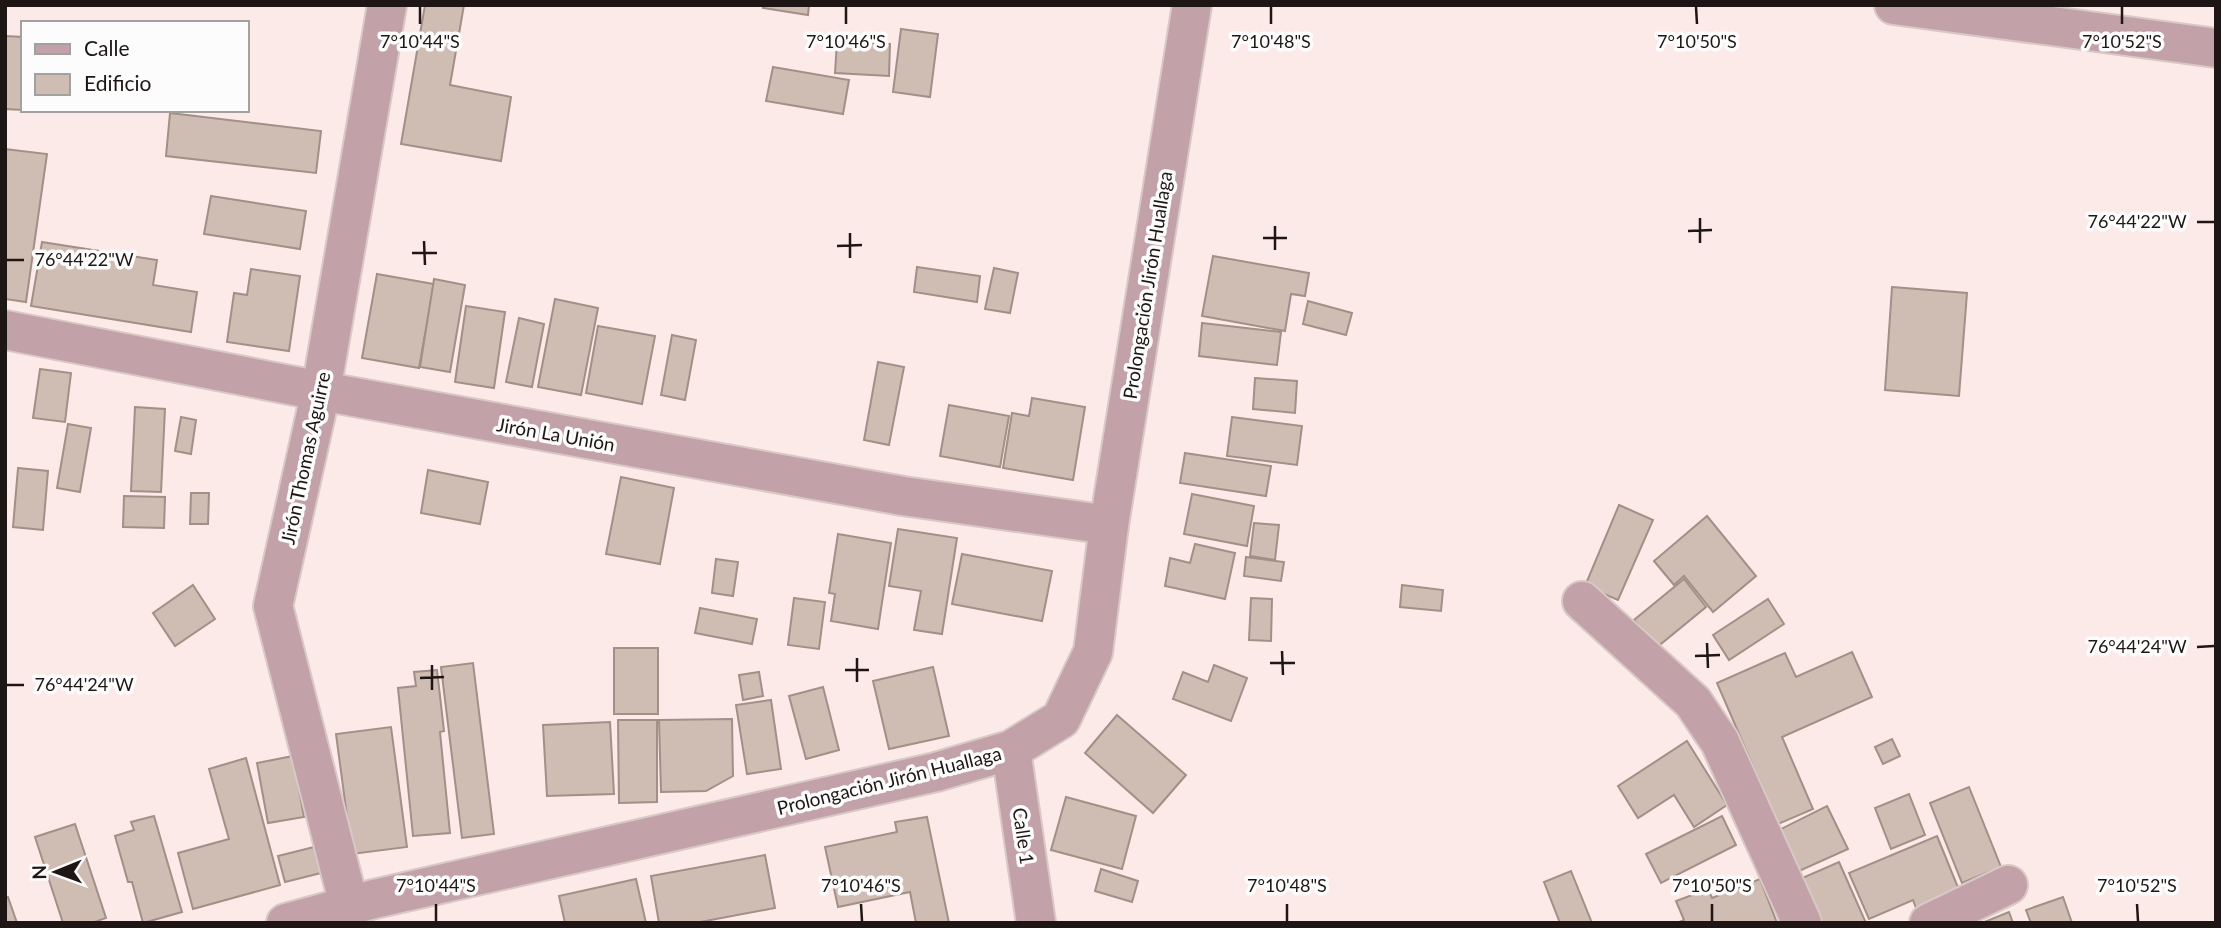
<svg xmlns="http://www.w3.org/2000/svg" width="2221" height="928" font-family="Lato,sans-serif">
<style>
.building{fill:#cfbcb3;stroke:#a28f87;stroke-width:2}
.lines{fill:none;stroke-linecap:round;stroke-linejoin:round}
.minor-casing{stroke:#d8c8c6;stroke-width:42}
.minor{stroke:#c2a1a9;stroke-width:38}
.ticks{fill:none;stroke:#1d1615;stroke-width:2.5}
.labels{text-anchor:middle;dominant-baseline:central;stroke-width:7;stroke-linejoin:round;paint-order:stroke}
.street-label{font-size:19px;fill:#1d1615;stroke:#fcfcfc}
.ticks-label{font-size:18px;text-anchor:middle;fill:#1d1615;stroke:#fcfcfc;stroke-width:7;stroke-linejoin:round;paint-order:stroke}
</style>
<rect width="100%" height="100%" fill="#fceae8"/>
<g class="building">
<polygon points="425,5 464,5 450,85 511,97 501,161 401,144"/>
<polygon points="763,5 809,5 808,15 763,8"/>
<polygon points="901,29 938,34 930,97 893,92"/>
<polygon points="5,36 23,37 23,110 5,109"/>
<polygon points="837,41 890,44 889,76 835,73"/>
<polygon points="773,67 849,80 843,114 766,101"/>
<polygon points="170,113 321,131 316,173 166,156"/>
<polygon points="5,149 47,154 26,302 5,299"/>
<polygon points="211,196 306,211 300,249 204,234"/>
<polygon points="42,242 157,260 153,285 197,292 191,332 31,306"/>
<polygon points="1213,256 1309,273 1305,296 1291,294 1285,331 1202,316"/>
<polygon points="917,267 980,276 977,302 914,292"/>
<polygon points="994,268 1018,273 1010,313 985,309"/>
<polygon points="251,269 300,276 289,351 227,342 234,293 247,295"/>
<polygon points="377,274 434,284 419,368 362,358"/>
<polygon points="434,279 465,285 450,372 420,367"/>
<polygon points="1892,287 1967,293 1959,396 1885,390"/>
<polygon points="555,299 598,308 581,395 538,387"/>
<polygon points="1308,301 1352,313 1346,335 1303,324"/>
<polygon points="466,306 505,312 494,388 455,382"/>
<polygon points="519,318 544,324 532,387 506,382"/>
<polygon points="1202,323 1281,332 1277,365 1199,356"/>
<polygon points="598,326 655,336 642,404 586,393"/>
<polygon points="672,335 696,340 685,400 661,395"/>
<polygon points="878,362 904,367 889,445 864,440"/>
<polygon points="40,369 71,373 65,422 33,418"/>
<polygon points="1255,378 1297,381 1295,413 1253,409"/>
<polygon points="1032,398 1085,407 1073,480 1003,468 1012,413 1029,416"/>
<polygon points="949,405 1009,416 1000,467 940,456"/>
<polygon points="135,407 165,409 161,492 131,491"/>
<polygon points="181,417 196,420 191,454 175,451"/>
<polygon points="1232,417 1302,426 1297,465 1227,456"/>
<polygon points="68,424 91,428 80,492 57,488"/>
<polygon points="1185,453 1271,466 1266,496 1180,483"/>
<polygon points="18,468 48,471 43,530 13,527"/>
<polygon points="428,470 488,482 480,524 421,513"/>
<polygon points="621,477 674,488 660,564 606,554"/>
<polygon points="191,493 209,493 208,524 190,524"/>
<polygon points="1192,494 1254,506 1247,546 1184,534"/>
<polygon points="124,496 165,497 164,528 123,527"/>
<polygon points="1619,505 1653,520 1618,600 1585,586"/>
<polygon points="1707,516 1756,576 1713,612 1684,576 1674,585 1654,561"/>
<polygon points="1254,523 1279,525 1275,560 1250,556"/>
<polygon points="898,529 957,538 942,634 914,630 921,591 889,586"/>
<polygon points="838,534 891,543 878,629 831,621 835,594 829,593"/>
<polygon points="1195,544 1235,553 1225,599 1165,586 1170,558 1190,563"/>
<polygon points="962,554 1052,571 1042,621 952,604"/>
<polygon points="1246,557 1284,562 1281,581 1244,576"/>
<polygon points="716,559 738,562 733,596 712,593"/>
<polygon points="1684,579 1706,607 1656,648 1634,620"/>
<polygon points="193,585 215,619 175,646 153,613"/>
<polygon points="1402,585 1443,590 1441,611 1400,607"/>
<polygon points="794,598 825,602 819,649 788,645"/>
<polygon points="1251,598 1272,599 1271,641 1249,640"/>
<polygon points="1768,599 1784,624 1729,660 1713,635"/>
<polygon points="700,608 757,619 752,644 695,633"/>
<rect x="614" y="648" width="44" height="66"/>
<polygon points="1852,652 1872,697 1782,737 1813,809 1778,824 1717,683 1785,653 1796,677"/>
<polygon points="473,663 494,834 462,838 441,667"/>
<polygon points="1214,665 1247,678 1231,721 1173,699 1183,672 1208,682"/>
<polygon points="933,667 949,736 889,749 873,681"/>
<polygon points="437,670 444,731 440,732 450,833 413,836 398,688 416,686 414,672"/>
<polygon points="759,672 763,696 743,700 739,675"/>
<polygon points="823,687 839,750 806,759 789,696"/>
<polygon points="771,700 781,769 747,774 736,705"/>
<polygon points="1117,715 1186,775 1153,813 1085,753"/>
<polygon points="732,719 733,776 706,791 661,792 659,720"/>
<polygon points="618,720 657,720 657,802 619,803"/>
<polygon points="610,722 614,794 547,796 543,725"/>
<polygon points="391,727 407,847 352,854 336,734"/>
<polygon points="1892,739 1900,756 1883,764 1875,747"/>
<polygon points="1687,741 1727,805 1694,827 1674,795 1638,818 1618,786"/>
<polygon points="293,756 304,817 268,823 257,763"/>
<polygon points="246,758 280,885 193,909 178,853 229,839 209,769"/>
<polygon points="1969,787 2001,867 1962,883 1930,803"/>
<polygon points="1909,794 1925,835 1891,849 1875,808"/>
<polygon points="1066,797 1136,816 1122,869 1051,850"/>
<polygon points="1827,806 1848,849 1797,872 1777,831"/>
<polygon points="154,816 182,912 143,923 132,882 128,882 115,836 134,830 131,822"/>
<polygon points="1722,816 1736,845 1661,883 1646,854"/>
<polygon points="927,817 949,923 916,923 910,892 838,907 825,847 897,832 895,822"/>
<polygon points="75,824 106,918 92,923 63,923 35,837"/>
<polygon points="1937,836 1959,890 1916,908 1913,900 1869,919 1849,873"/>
<polygon points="314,847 321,873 285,882 278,856"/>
<polygon points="765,855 775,908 695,923 659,923 651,876"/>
<polygon points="1839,862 1866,923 1819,923 1800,879"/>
<polygon points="1101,869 1138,881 1132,902 1095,891"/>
<polygon points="1571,871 1592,923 1560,923 1544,882"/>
<polygon points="636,879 646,923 565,923 559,896"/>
<polygon points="1760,879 1777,923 1677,923 1684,920 1676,901 1708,889 1712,898"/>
<polygon points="8,897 17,923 5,923 5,898"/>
<polygon points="2063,897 2072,923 2031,923 2026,910"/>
<polygon points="2009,912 2013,923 1982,923"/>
</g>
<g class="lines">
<g class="minor-casing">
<g id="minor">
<polyline points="1894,5 2216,48"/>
<polyline points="5,330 321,391 903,496 1109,525"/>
<polyline points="1582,601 1693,702 1720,742 1802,923"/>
<polyline points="1011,750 1036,923"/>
<polyline points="349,905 273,606 321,391 387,5"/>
<polyline points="286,923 374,899 936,772 1011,750 1061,719 1093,652 1109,525 1192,5"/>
<polyline points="1929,923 2008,885"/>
</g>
</g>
<use href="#minor" class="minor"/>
</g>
<path class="ticks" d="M420 7V24M846 7V24M1271 7V24M1696 7 1697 24M2122 7V24M1700 218V243M2197 222H2214M1275 226V250M1688 231 1712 230M850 233V258M1263 238H1287M424 241 425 265M837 246 862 245M412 253H437M7 260H24M1707 643 1708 668M2197 647 2214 646M1282 651 1283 675M1695 656 1720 655M857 658V682M1270 663H1295M432 665V690M845 670H869M420 678 444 677M7 685H24M436 904V921M861 904 862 921M1287 904V921M1712 904V921M2137 904 2138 921"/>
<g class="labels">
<g class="street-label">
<text transform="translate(1147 285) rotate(-81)">Prolongación Jirón Huallaga</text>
<text transform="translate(556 434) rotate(10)">Jirón La Unión</text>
<text transform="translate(305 458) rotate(-78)">Jirón Thomas Aguirre</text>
<text transform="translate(889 780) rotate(-14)">Prolongación Jirón Huallaga</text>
<text transform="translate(1024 836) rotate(82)">Calle 1</text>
</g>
</g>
<g class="ticks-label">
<text x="420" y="48">7°10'44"S</text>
<text x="846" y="48">7°10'46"S</text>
<text x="1271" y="48">7°10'48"S</text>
<text x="1697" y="48">7°10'50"S</text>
<text x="2122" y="48">7°10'52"S</text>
<text x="2137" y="228">76°44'22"W</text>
<text x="84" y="266">76°44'22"W</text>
<text x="2137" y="653">76°44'24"W</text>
<text x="84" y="691">76°44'24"W</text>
<text x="436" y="892">7°10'44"S</text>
<text x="861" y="892">7°10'46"S</text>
<text x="1287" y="892">7°10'48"S</text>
<text x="1712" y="892">7°10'50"S</text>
<text x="2137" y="892">7°10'52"S</text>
</g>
<rect width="2221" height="928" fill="none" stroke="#1d1615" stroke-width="14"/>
<rect x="21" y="21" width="228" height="91" fill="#fcfcfc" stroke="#a3a0a0" stroke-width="2"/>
<rect x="35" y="44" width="35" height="10" fill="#c2a1a9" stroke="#a3a0a0" stroke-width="2"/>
<text x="84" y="56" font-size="21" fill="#1d1615">Calle</text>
<rect x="35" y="74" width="35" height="21" fill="#cfbcb3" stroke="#a3a0a0" stroke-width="2"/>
<text x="84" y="91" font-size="21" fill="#1d1615">Edificio</text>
<g transform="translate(56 872) rotate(269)" stroke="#fcfcfc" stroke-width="5" paint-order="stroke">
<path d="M0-5L12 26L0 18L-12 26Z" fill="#1d1615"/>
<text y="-10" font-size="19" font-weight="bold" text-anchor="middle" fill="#1d1615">N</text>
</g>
</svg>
